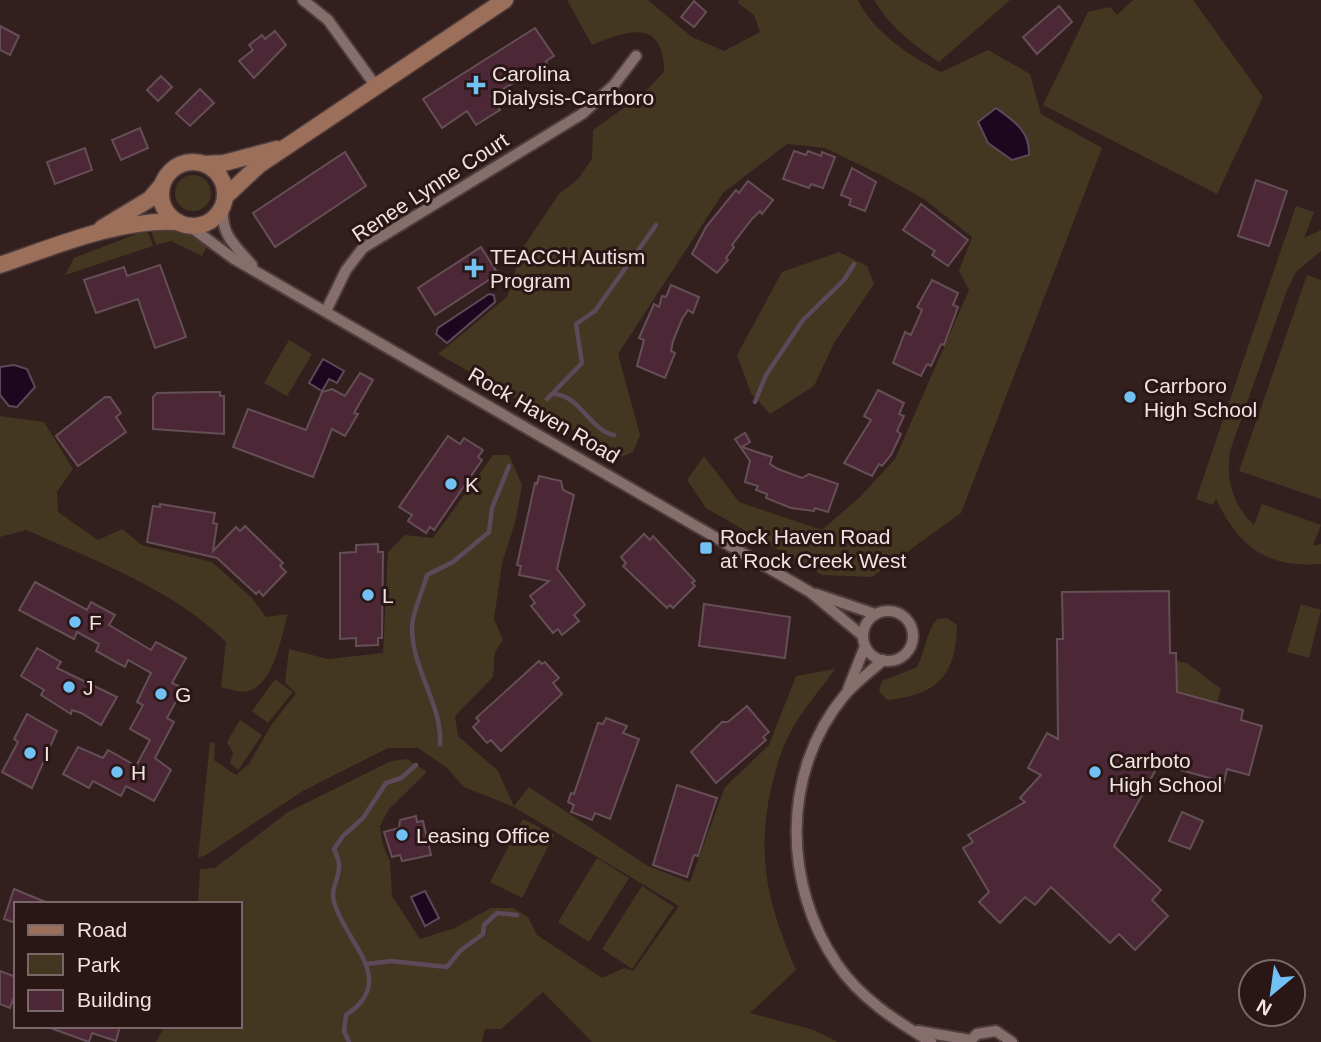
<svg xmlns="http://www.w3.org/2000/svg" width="1321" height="1042" font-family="Helvetica,sans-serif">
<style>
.green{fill:#433721}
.water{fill:#1d071f;stroke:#5d495a;stroke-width:2}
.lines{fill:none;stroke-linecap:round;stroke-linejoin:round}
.stream{stroke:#5d495a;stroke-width:4.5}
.building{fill:#4c2837;stroke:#654f57;stroke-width:2}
.minor-casing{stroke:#4e3d3c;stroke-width:14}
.secondary-casing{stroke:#4e3d3c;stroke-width:19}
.minor{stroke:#866e6c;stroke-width:10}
.secondary{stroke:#9b6f5a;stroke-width:16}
.poi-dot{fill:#71c1f5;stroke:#291615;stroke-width:2.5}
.labels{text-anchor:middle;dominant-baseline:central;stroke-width:6;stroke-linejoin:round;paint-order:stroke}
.poi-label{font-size:21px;fill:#f1e3e2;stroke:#291615;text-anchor:start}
.street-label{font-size:21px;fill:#f1e3e2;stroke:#291615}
</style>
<rect width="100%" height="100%" fill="#331f1e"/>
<g class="green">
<path d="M567 0H648L692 37 724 51 760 32 754 15 738 3 739 0H858C874 33 910 56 941 72L988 50 1030 74 1041 114 1102 148 961 513 872 577 822 575 706 508 687 480 704 456 739 502 822 530 860 497 895 459 969 290 959 271 972 237 924 199 879 174 825 148 787 144 723 193 618 354 640 435 633 452 621 457 438 354 507 297 522 249 559 194 578 179 592 159 593 130 642 95 664 72C664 18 628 30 592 45Z"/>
<path d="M874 0H1010L939 62C913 45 890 27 874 0Z"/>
<polygon points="1133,0 1193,0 1263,97 1217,194 1043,105 1088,12 1110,7 1117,15"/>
<circle cx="193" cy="193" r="18"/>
<path d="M1296 206 1314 212 1304 238 1321 230V251L1296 272 1287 290 1230 451C1226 480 1232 504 1254 525L1262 504 1321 525 1313 546 1321 544V564C1266 568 1239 547 1216 499L1213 505 1196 499Z"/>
<path d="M154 227C176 227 190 231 207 246L202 256 171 241 156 245 152 234Z"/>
<polygon points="144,231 149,235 153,246 65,275 74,258"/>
<polygon points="839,252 867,266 874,284 834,343 814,386 770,414 751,393 737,355 782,272"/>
<polygon points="1307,275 1321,280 1321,499 1239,471"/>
<polygon points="289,340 312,354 287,396 264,383"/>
<path d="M0 416 44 422 73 469 57 492 58 512 98 540 122 529 142 545 212 562 252 598 266 617 288 614C281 636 275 684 248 691 241 693 229 689 221 687L226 642C173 589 94 560 26 530L0 537Z"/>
<path d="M493 455H509L522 485 515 523 502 563 494 619 503 640 495 652 493 677 455 716 458 736 498 771 514 806 529 787 648 866 690 882 725 787 769 745 796 676 835 669C821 689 803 709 791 731 780 751 774 775 769 798 757 865 770 908 796 970L750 1013 814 1030 838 1042H592L543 992 501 1029H485L482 1042H156L165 1026H240V904H198L200 869 215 868 288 812 391 761 407 759 427 772 389 809 380 826 383 845 390 861 392 896 420 939 455 928 491 908H513L528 917 537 935 602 978 624 968 633 971 679 906 514 807 464 787 446 767 418 748H388L303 791 206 855 198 858 210 742 215 743 214 760 236 775 249 764 270 727 296 693 285 683 289 649 328 659 383 653 388 552 405 535 433 538Z"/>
<polygon points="1301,604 1321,610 1309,658 1287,652"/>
<path d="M947 618 957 625C956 675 938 695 887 700L879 691 882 681 917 667C925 652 926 632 937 619Z"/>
<polygon points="1176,661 1187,663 1221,689 1217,703 1177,692"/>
<polygon points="275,679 293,692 268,723 252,711"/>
<polygon points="240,720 262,735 238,770 230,763 233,753 227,742"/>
<polygon points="523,819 554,835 522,898 490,882"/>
<polygon points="597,858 629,878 589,942 558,922"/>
<polygon points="642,886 674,907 632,969 602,949"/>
</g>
<g class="water">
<path d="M996 108C1014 121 1030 131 1029 155L1012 160 988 143 978 122Z"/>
<polygon points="489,294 494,295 495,302 447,343 436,334 438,328"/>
<polygon points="323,359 344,371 337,383 329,379 322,391 309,383"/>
<polygon points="14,365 27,369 35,387 17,407 9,406 0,395 0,367"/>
<polygon points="425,891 439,918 425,926 411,897"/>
</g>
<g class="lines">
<g class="stream">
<path d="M555 394C581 397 590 430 614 435"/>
<polyline points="547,399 582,363 576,324 595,311 656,225"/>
<polyline points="755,402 766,375 803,320 844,280 854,264"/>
<path d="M440 744C443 707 412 669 412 628 412 612 423 591 427 575L453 562 489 532 492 508 509 466"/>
<polyline points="367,964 391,961 447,967 460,951 483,934 484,925 497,913 517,915"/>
<path d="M349 1042 344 1031 346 1015C399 980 346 944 334 902 330 888 340 878 339 865 339 860 336 854 334 849L343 836 363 818 386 783 401 778 416 765"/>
</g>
</g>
<g class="building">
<polygon points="694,1 706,12 694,27 681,17"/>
<polygon points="1059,6 1072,22 1037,54 1023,37"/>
<polygon points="0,26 19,36 10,55 0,50"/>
<polygon points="535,28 554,56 546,61 547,63 491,96 500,110 476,125 467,111 442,128 423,99"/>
<polygon points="275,31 286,45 254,78 239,61 253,50 249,45 262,35 265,39"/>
<polygon points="161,76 172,87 158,101 147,90"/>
<polygon points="200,89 214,103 190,126 176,113"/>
<polygon points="140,128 148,148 121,160 112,140"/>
<polygon points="85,148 92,170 55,184 47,162"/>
<polygon points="794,151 806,155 808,151 821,156 822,152 835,157 823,188 811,184 809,188 783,179"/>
<polygon points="345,152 366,186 275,247 253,213"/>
<polygon points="852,168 876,182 865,211 849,205 851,199 841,195"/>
<polygon points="1256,180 1287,191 1269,246 1238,236"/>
<polygon points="748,181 773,200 762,214 760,211 752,219 732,245 734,247 726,258 728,260 717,273 692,254 706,227 736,190 739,193"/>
<polygon points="921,204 968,240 948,266 932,255 935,251 903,230"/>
<polygon points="481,247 498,274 435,315 418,288"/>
<polygon points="160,265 186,337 155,348 138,299 96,313 84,280 124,267 127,276"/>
<polygon points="932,280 958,293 953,305 958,307 944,345 941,344 931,366 927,364 921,376 893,363 905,332 911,335 922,310 917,307"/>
<polygon points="671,285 699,297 693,313 688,310 682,319 673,341 671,351 675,353 665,378 637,366 644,340 639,338 654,304 659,307 662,296 666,297"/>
<polygon points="360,373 373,380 354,413 358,414 345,436 332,429 313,477 233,447 248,409 306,430 322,392 332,389 345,396"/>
<polygon points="878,390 904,403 899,414 904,416 897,431 901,434 891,455 882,466 879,464 872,476 844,463 871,420 864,416"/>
<polygon points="206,392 220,392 220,396 224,396 224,434 153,429 153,397 157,393"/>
<polygon points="105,397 110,397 121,413 116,417 126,432 78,466 56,436"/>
<polygon points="745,433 750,442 742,447 772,457 770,464 778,469 802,478 809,474 838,484 828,512 815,508 814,511 791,508 766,498 767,494 756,490 758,486 745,482 750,461 735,439"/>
<polygon points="448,436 460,444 464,438 483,450 478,457 482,460 434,530 430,527 426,533 408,521 412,515 399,507"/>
<polygon points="539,476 561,481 563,490 574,495 557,569 585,605 574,615 579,621 562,635 558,629 553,633 531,606 535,603 530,596 549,581 519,575 521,566 517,565 535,483 537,484"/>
<polygon points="160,504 215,513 213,523 217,524 213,551 236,527 240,531 245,526 283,563 280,566 286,572 263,596 259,591 256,594 217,558 147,542 153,506 160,507"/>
<polygon points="644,534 650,540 653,536 695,581 692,583 695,586 673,608 670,605 667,608 623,566 626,563 621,557"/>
<polygon points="378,544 378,552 383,552 382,638 378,638 378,645 356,646 356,638 340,639 340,553 356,552 356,545"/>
<polygon points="35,582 87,610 91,602 115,615 109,625 151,650 156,642 186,658 172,683 183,688 167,718 174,722 155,758 171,770 154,801 126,786 121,796 93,781 89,788 63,774 78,747 103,758 108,750 136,766 150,740 130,729 143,705 137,702 151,673 128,660 125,667 96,651 99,644 77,632 74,639 19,610"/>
<polygon points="1169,591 1170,653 1176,653 1177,692 1243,710 1241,720 1262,726 1249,775 1227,769 1224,782 1159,764 1114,846 1161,890 1152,900 1168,916 1135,950 1119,934 1110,943 1051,887 1035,905 1025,897 1000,923 979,902 989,892 963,848 973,842 968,835 1025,802 1020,798 1041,775 1028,768 1047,733 1058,739 1057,639 1063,639 1062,592"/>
<polygon points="704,604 790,617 785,658 699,646"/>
<polygon points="37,648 61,662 57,668 117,697 101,725 81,713 72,710 71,714 41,695 44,690 21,676"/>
<polygon points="539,661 542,664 545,662 559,678 553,683 562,694 501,751 491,740 487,743 473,727 479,721 476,718"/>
<polygon points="747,706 769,732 763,737 766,740 716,783 691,752 722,722 728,722"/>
<polygon points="27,714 57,731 32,788 2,772 18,742 14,739"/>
<polygon points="606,718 627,726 623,733 639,739 610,819 595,813 592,820 571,812 574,805 568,802 571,793 574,794 598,723 603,724"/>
<polygon points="677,785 717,798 698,856 694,855 687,877 653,865"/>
<polygon points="1182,812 1203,821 1190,849 1169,841"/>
<polygon points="416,816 417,822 423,821 431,855 402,861 400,855 392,857 384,832 399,828 400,820"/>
<polygon points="14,889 48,903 48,904 16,904 16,923 4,919"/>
<polygon points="0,971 16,977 16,991 10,1008 0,1004"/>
<polygon points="45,1026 120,1026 116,1041 92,1033 89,1042"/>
</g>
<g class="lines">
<g class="minor-casing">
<g id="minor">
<polyline points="303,0 328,20 375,85"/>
<path d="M223 207C221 236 234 244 252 265"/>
<polyline points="188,225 234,259 810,592 863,636"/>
<polyline points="326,311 346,270 363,248 582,114 614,85 636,56"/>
<polyline points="816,594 875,614"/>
<circle cx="888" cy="636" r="25"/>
<path d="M883 660C870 672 855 683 844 696 781 772 783 885 837 964 860 998 896 1021 931 1042"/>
<polyline points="848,689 865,646"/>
<polyline points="918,1031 970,1040"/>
<polyline points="969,1042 977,1034 996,1031 1012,1042"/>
</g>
</g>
<g class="secondary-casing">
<g id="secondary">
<circle cx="193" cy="194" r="32"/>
<polyline points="205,164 224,163 277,149"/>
<polyline points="225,197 259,165 505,0"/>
<polyline points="102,228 150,199 162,185"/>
<path d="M0 265C53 247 121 218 178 222"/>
</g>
</g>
<use href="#minor" class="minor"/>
<use href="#secondary" class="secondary"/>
</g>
<g class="poi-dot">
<path d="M472.5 74.5h7v7h7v7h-7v7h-7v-7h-7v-7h7z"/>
<path d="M470.5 257.5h7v7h7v7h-7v7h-7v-7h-7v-7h7z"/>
<circle cx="1130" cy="397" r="7"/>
<circle cx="451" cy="484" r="7"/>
<rect x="699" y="541" width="14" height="14" rx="3.5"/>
<circle cx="368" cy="595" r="7"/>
<circle cx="75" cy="622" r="7"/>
<circle cx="69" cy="687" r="7"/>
<circle cx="161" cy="694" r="7"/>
<circle cx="30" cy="753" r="7"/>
<circle cx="117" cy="772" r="7"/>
<circle cx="1095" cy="772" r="7"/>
<circle cx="402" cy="835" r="7"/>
</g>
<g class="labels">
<g class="poi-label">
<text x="492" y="73">Carolina<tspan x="492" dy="24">Dialysis-Carrboro</tspan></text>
<text x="490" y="256">TEACCH Autism<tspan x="490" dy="24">Program</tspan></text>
<text x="1144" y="385">Carrboro<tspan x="1144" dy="24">High School</tspan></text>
<text x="465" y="484">K</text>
<text x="720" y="536">Rock Haven Road<tspan x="720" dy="24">at Rock Creek West</tspan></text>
<text x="382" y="595">L</text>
<text x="89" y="622">F</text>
<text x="83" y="687">J</text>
<text x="175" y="694">G</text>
<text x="44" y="753">I</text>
<text x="1109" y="760">Carrboto<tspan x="1109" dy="24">High School</tspan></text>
<text x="131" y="772">H</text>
<text x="416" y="835">Leasing Office</text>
</g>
<g class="street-label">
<text transform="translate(430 187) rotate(-33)">Renee Lynne Court</text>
<text transform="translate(544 415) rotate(30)">Rock Haven Road</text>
</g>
</g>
<rect x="14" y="902" width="228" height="126" fill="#291615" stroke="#796867" stroke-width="2"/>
<rect x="28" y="925" width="35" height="10" fill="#9b6f5a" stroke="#796867" stroke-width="2"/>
<text x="77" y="937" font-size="21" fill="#f1e3e2">Road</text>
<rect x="28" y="954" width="35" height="21" fill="#433721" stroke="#796867" stroke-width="2"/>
<text x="77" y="972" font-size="21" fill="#f1e3e2">Park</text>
<rect x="28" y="990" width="35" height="21" fill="#4c2837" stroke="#796867" stroke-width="2"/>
<text x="77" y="1007" font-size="21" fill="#f1e3e2">Building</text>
<g transform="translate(1272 993) rotate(209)"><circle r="33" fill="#291615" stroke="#796867" stroke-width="2"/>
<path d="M0-5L12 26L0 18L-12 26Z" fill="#71c1f5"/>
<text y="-10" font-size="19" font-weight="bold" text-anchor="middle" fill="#f1e3e2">N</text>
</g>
</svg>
